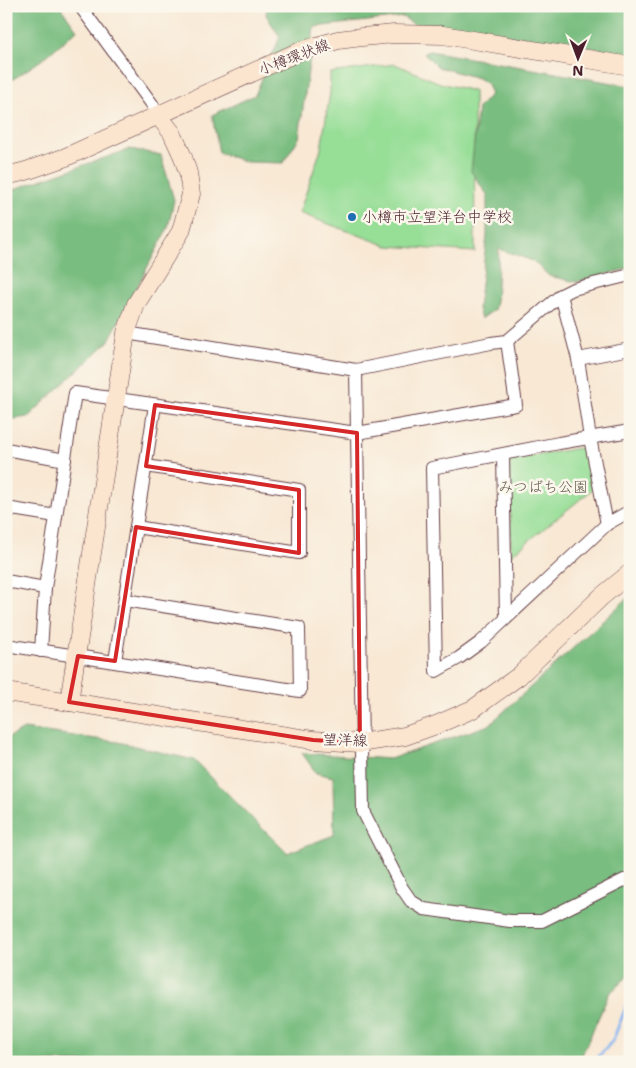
<svg xmlns="http://www.w3.org/2000/svg" width="636" height="1068" font-family="'Shantell Sans','Klee One',sans-serif">
<style>
.green{fill:#97de97;stroke:#707e61}
.forest{fill:#79bd80;stroke:#626e56}
.lines{fill:none;stroke-linecap:round;stroke-linejoin:round}
.stream{stroke:#85b5f0;stroke-width:3}
.street-casing{stroke:#643d44;stroke-width:14}
.secondary-casing{stroke:#643d44;stroke-width:19}
.street{stroke:#fff;stroke-width:12}
.secondary{stroke:#fbe5cf;stroke-width:18}
.marked{fill:none;stroke:#d62828;stroke-width:4;stroke-linejoin:round}
.poi-dot{fill:#1f6fb2;stroke:#fbf7ec;stroke-width:2}
.labels{text-anchor:middle;dominant-baseline:central;stroke-width:5;stroke-linejoin:round;paint-order:stroke}
.street-label{font-size:15px;fill:#4a1f2b;stroke:#fbf7ec}
.poi-label{font-size:15px;fill:#4a1f2b;stroke:#fbf7ec;text-anchor:start}
.park-label{font-size:15px;fill:#61584b;stroke:#fbf7ec}
</style>
<rect width="100%" height="100%" fill="#fbf7ec"/>
<filter id="ink" filterUnits="userSpaceOnUse"><feTurbulence type="fractalNoise" baseFrequency=".02" numOctaves="2"/><feDisplacementMap in="SourceGraphic" scale="10" xChannelSelector="R" yChannelSelector="G"/><feConvolveMatrix kernelMatrix="1 2 1 2 8 2 1 2 1" color-interpolation-filters="sRGB"/></filter>
<filter id="wash" filterUnits="userSpaceOnUse"><feTurbulence type="fractalNoise" baseFrequency=".0096" numOctaves="4" result="noise"/><feDisplacementMap in="SourceGraphic" scale="20" xChannelSelector="R" yChannelSelector="G"/><feGaussianBlur stdDeviation="1.12" result="paint"/><feColorMatrix in="noise" values="0 0 0 0 0 0 0 0 0 0 0 0 0 0 0 0 0 1.4 0 .05"/><feComposite in="paint" operator="in"/></filter>
<g filter="url(#wash)">
<rect width="100%" height="100%" fill="#f8e8d4"/>
<g class="green">
<polygon points="395,64 440,83 474,91 475,252 388,246 299,213 321,149 330,93 330,73"/>
<polygon points="585,447 593,489 511,555 509,460"/>
</g>
<g class="forest">
<polygon points="6,6 60,6 77,30 43,59 6,84"/>
<polygon points="267,6 619,6 630,13 630,53 415,25 403,17 314,27 299,138 283,163 247,162 219,153 212,115 255,95 280,37 266,15"/>
<polygon points="429,51 630,86 630,268 576,282 549,276 533,261 499,249 496,301 494,310 481,319 478,308 487,236 487,195 471,171 478,108 491,94 487,84 478,78 438,67 424,53"/>
<polygon points="130,149 161,155 174,200 168,228 108,342 28,417 6,420 6,192"/>
<polygon points="630,596 630,974 609,994 582,1055 576,1062 6,1062 6,739 24,729 118,742 194,760 287,853 334,835 333,777 316,773 302,753 390,759 489,725"/>
</g>
<g class="lines">
<polyline class="stream" points="594,1062 613,1040 630,997"/>
</g>
</g>
<g filter="url(#ink)">
<g class="lines">
<g class="street-casing">
<g id="street">
<polyline points="80,6 152,104 158,115"/>
<polyline points="561,295 578,359 590,438 607,524"/>
<polyline points="126,333 356,370 491,343 507,341 561,295 573,289 630,275"/>
<polyline points="578,359 630,349"/>
<polyline points="356,370 363,811 402,888 411,901 424,909 510,921 542,921 624,880 630,881"/>
<polyline points="630,431 559,443 432,468 436,671 459,658 481,642 607,524 630,511"/>
<polyline points="6,449 65,460"/>
<polyline points="503,455 506,617"/>
<polyline points="6,508 56,516"/>
<polyline points="136,527 299,553 299,490 146,466"/>
<polyline points="6,581 45,588"/>
<polyline points="6,645 300,691 299,628 125,600"/>
<polyline points="41,651 45,588 75,393 357,433 516,405 507,341"/>
<polyline points="115,661 155,405"/>
</g>
</g>
<g class="secondary-casing">
<g id="secondary">
<polyline points="6,176 26,171 66,157 300,51 338,40 362,37 394,34 443,35 630,66"/>
<polyline points="6,692 313,740 360,743 405,736 436,725 473,709 519,676 601,597 630,573"/>
<polyline points="69,702 126,333 136,304 181,231 191,194 188,173 183,157 172,133 158,115"/>
</g>
</g>
<use href="#street" class="street"/>
<use href="#secondary" class="secondary"/>
</g>
</g>
<path class="marked" d="M155 405 357 433 360 743 313 740 69 702 78 656 115 661 136 527 299 553V490L146 466Z"/>
<circle class="poi-dot" cx="352" cy="217" r="5"/>
<g class="labels">
<g class="street-label">
<text transform="translate(294 57) rotate(-21)">小樽環状線</text>
<text transform="translate(345 740) rotate(1)">望洋線</text>
</g>
<g class="poi-label">
<text x="362" y="217">小樽市立望洋台中学校</text>
</g>
<g class="park-label">
<text x="543" y="487">みつばち公園</text>
</g>
</g>
<rect width="636" height="1068" fill="none" stroke="#fbf7ec" stroke-width="25"/>
<g transform="translate(578 58) rotate(181)" stroke="#fbf7ec" stroke-width="4" paint-order="stroke">
<path d="M0-4L9 19L0 12L-9 19Z" fill="#4a1f2b"/>
<text y="-8" font-size="14" font-weight="bold" text-anchor="middle" fill="#4a1f2b">N</text>
</g>
</svg>
